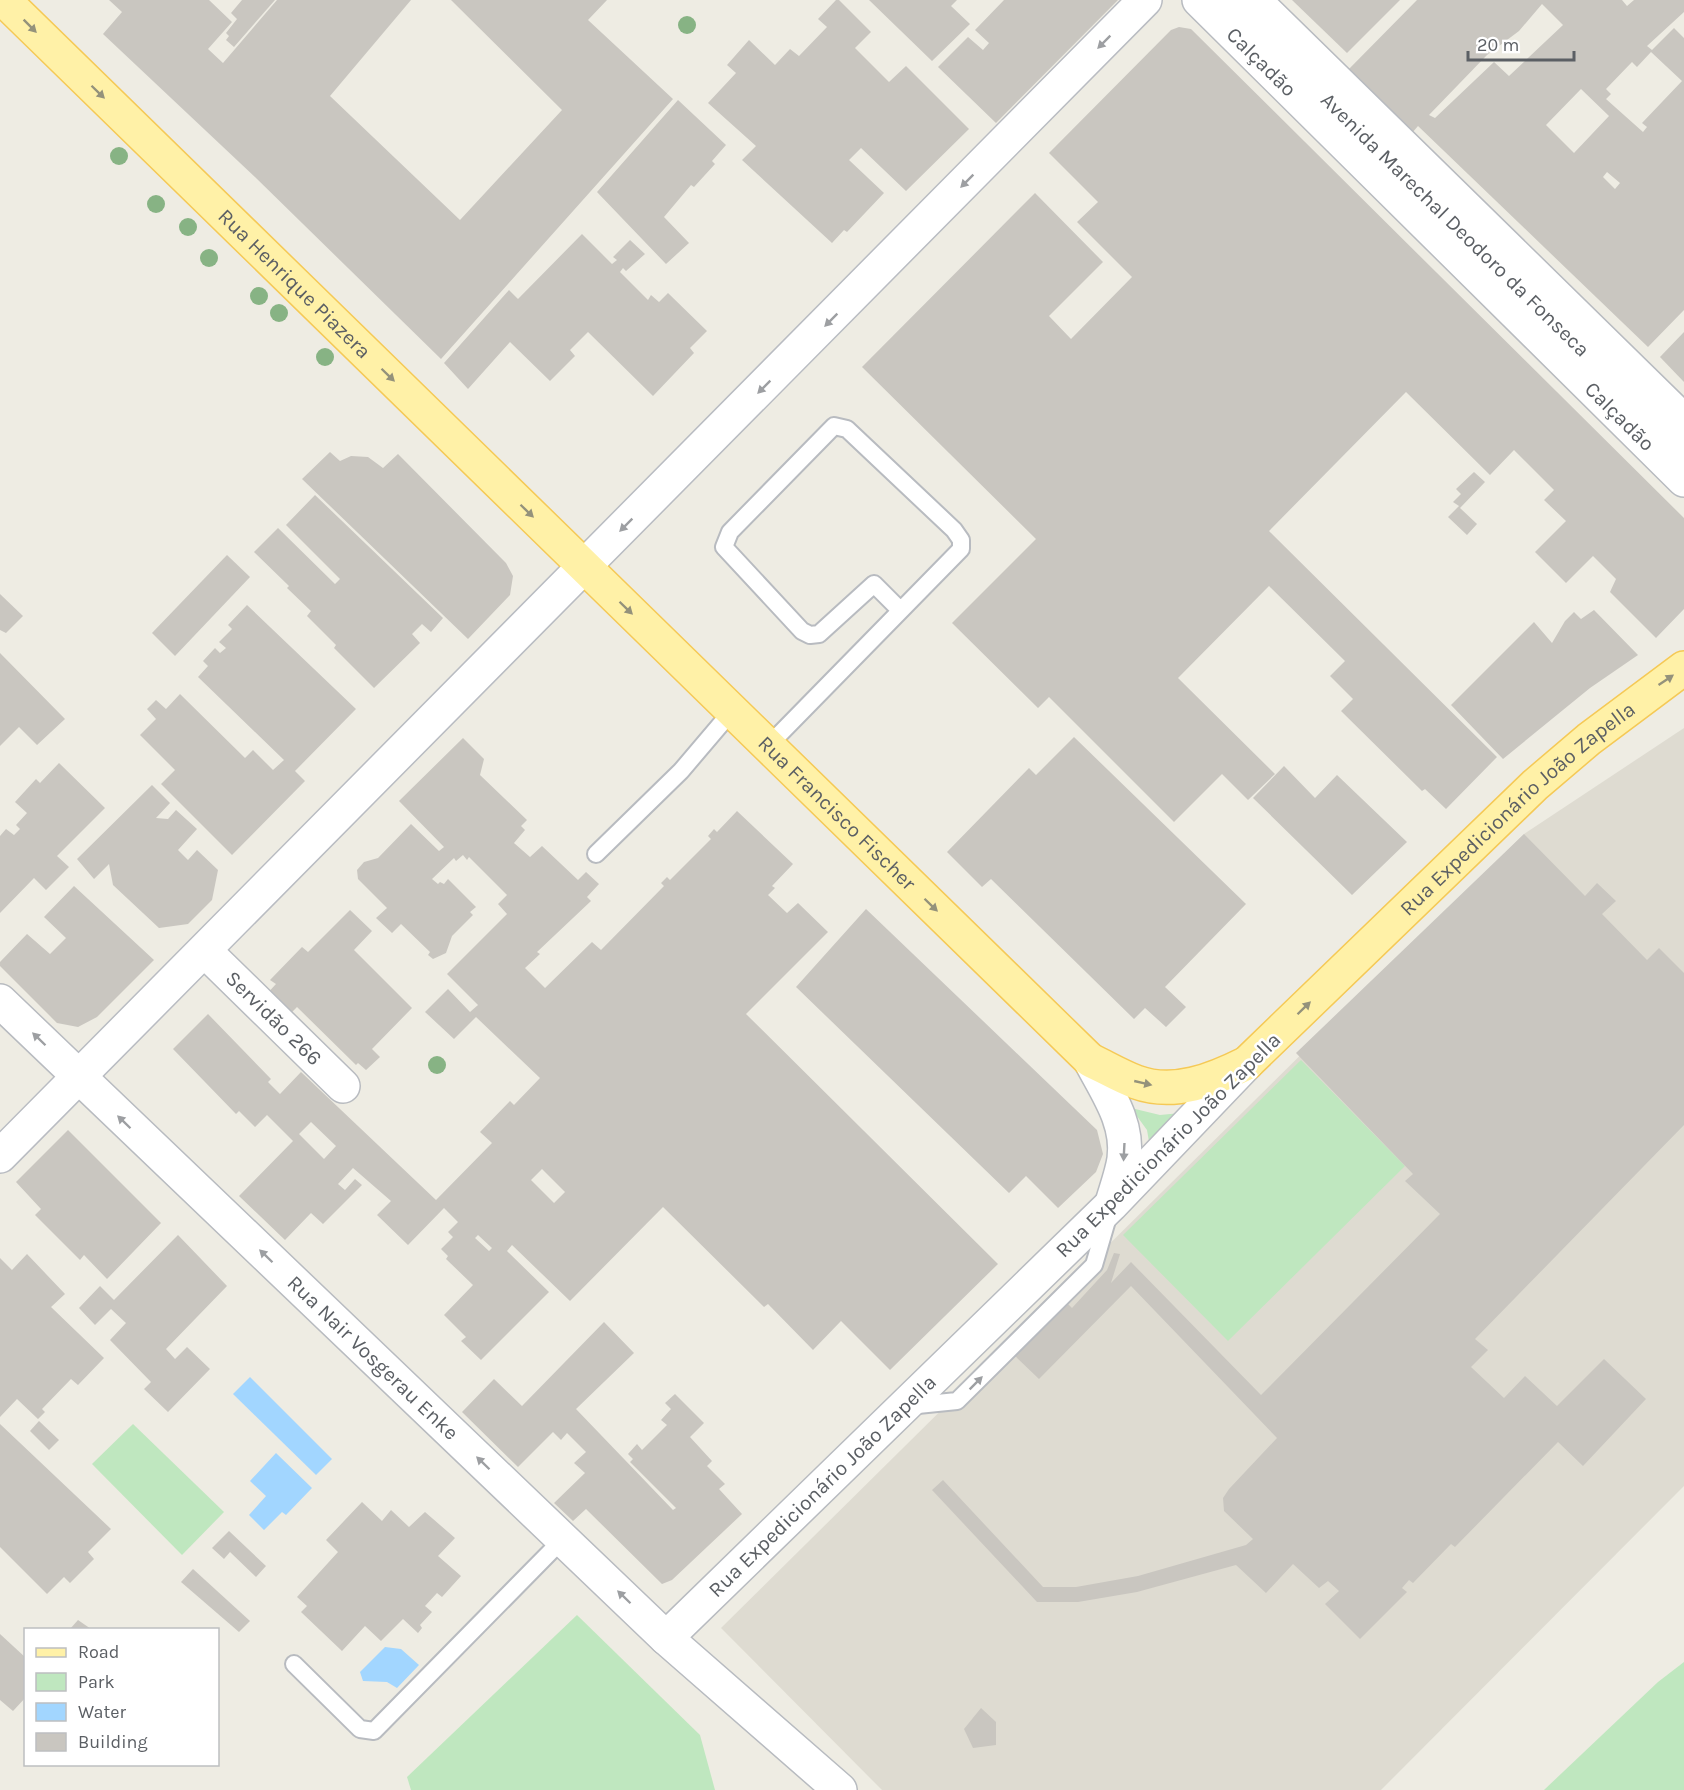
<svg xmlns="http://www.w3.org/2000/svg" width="1684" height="1790" font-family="Karla,sans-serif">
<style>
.education{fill:#dedbd1}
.green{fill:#bfe7bf}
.water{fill:#a2d6ff}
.building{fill:#c9c6c0;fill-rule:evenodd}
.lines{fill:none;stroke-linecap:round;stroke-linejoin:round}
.lane-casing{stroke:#b8bbc0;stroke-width:20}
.street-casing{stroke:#b8bbc0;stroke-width:36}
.secondary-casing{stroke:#b9bcc2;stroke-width:36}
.primary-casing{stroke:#f5c956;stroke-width:36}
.lane{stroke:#fff;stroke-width:16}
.street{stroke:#fff;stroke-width:33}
.secondary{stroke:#fff;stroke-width:33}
.primary{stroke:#fff1a7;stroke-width:33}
.tree{fill:#87b384}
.oneway{fill:#94927b}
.oneway2{fill:#9d9fa2}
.labels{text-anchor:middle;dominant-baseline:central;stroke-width:5;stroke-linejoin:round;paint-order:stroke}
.street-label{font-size:21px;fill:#5b5f64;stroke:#fff}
</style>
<rect width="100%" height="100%" fill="#eeece3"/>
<polygon class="education" points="1684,728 1684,1486 1381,1790 882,1790 721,1628 1524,834"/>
<g class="green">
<polygon points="1301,1060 1405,1166 1228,1341 1123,1235"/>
<polygon points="1131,1108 1160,1115 1191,1112 1151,1153 1147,1130"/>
<polygon points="133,1424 224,1512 182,1555 92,1464"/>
<polygon points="577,1615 700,1735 715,1790 411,1790 407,1777"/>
<polygon points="1684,1662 1684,1790 1544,1790 1658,1682"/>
</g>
<g class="water">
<polygon points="250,1377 332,1459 316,1475 233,1394"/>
<polygon points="276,1453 312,1488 286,1515 282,1512 264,1530 249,1515 266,1496 250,1481"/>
<polygon points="385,1647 401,1649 419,1665 397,1688 387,1682 363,1681 360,1672"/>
</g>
<g class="building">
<polygon points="109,0 209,0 232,22 208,49 223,63 277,0 411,0 330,96 460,220 562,110 451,0 607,0 588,20 673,99 441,359 256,178 103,34 122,12"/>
<polygon points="242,0 275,0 234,47 226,40 229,36 226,33 237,19 231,13"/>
<polygon points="836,0 839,0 871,32 855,48 889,82 906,66 969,129 906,191 861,148 849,160 884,193 847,232 844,230 832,243 742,160 756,146 708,103 736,73 727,65 749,40 775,65 790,49 799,56 827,27 818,19"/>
<polygon points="869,0 957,0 951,6 970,24 932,61"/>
<polygon points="1004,0 1118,0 996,123 938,67 968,37 983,50 989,43 975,30"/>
<polygon points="1292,0 1400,0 1347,53"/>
<path d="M1417 0H1622L1627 6 1634 0H1684V12L1647 46 1652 50 1674 28 1684 38V310L1648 347 1418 126 1412 133 1347 71ZM1542 4 1563 25 1509 76 1494 62 1435 118 1429 115 1487 55 1519 31ZM1651 52 1682 81 1642 123 1647 127 1643 132 1606 99 1611 94 1606 89 1632 62 1637 67ZM1581 89 1609 116 1574 153 1546 125ZM1607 172 1620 183 1615 189 1603 177Z"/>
<polygon points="1179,27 1191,29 1684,518 1684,609 1656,638 1610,592 1616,579 1593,556 1566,583 1535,552 1566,521 1544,500 1554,490 1514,450 1490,475 1406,392 1269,531 1497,757 1446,809 1425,789 1422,791 1341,711 1353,699 1330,676 1345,661 1269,586 1178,678 1275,774 1248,800 1222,774 1174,822 1049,697 1038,708 952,623 1036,539 862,367 1035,193 1103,262 1049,316 1071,339 1132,277 1077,222 1098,202 1049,153 1171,30"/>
<polygon points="678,100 726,145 712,161 715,164 694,187 691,185 664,217 689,243 666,264 597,192"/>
<polygon points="582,234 612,264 617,260 613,257 630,240 645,254 626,271 623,268 620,272 648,300 651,295 659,302 668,293 707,331 690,348 694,353 653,396 588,332 570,350 575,356 550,381 510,342 468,389 444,363 509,290 518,299"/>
<polygon points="1684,332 1684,382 1660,357"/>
<polygon points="330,452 340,461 351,456 368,457 383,468 398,454 506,563 513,576 510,595 468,639 302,479"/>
<polygon points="1474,472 1485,482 1460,508 1477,524 1467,535 1448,517 1459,506 1453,502 1461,494 1456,489"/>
<polygon points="315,495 443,618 431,632 422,624 412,634 420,643 374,688 334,648 336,645 307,616 311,611 287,588 289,586 254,552 278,528 335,584 340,579 286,525"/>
<polygon points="227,555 250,577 175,656 152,633"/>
<polygon points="0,594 23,616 6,633 0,630"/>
<polygon points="247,605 356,709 295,771 305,781 232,855 161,784 175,770 140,735 156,719 147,709 156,700 166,709 180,694 245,758 253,750 273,770 284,760 198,677 208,666 203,661 215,648 220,653 226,648 219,642 232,629 228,625"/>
<polygon points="1594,610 1638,655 1590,688 1503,759 1451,705 1534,622 1552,643 1565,621 1574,612 1581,619"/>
<polygon points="0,653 65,719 37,745 19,727 0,746"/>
<polygon points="1074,737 1246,904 1165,987 1186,1007 1166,1027 1145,1008 1134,1019 991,879 982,887 947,852 1029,768 1036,775"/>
<path d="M463 738 484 759 480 775 527 820 521 826 525 830 514 843 530 857 542 846 578 880 586 872 599 884 587 897 591 901 537 952 540 954 525 968 545 988 592 942 601 950 664 886 661 883 667 877 670 880 711 839 708 836 714 829 717 832 737 811 793 864 772 886 775 888 768 895 787 913 798 903 828 932 746 1014 998 1264 890 1370 841 1321 813 1350 768 1304 764 1307 663 1207 570 1301 512 1245 507 1251 549 1292 481 1360 461 1341 466 1337 444 1315 473 1285 446 1259 448 1256 441 1249 453 1237 448 1232 458 1222 444 1208 408 1245 377 1215 391 1201 353 1168 338 1184 345 1190 355 1179 362 1185 323 1224 311 1213 285 1240 239 1196 293 1141 267 1115 255 1127 239 1111 236 1114 173 1049 208 1014 271 1079 268 1082 280 1094 301 1072 436 1200 492 1143 480 1132 510 1101 514 1105 540 1078 476 1017 454 1039 425 1012 448 989 470 1012 478 1005 447 974 507 914 498 904 507 895 469 857 467 860 463 855 456 861 454 858 432 879 438 884 440 882 444 884 448 879 476 907 470 912 473 915 452 936 446 953 433 959 428 955 430 952 401 924 392 933 376 918 387 908 358 879 357 870 364 862 378 858 411 824 439 851 444 847 399 801ZM311 1122 336 1146 324 1159 299 1134ZM542 1169 565 1192 554 1203 531 1180ZM478 1235 492 1248 489 1251 475 1238Z"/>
<polygon points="59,763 105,808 57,856 69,867 46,890 34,878 0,913 0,836 6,829 14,835 20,829 16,825 27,813 15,802 36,779 40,783"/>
<polygon points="1284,766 1315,798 1337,775 1407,842 1352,895 1253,798"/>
<polygon points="152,785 170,803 156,818 168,819 176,810 197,829 178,850 188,860 197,850 218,870 212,900 188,924 159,928 113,885 109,864 94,879 77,859"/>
<polygon points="1524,834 1585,896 1597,883 1616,901 1602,914 1647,960 1659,948 1684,973 1684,1125 1475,1339 1488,1350 1471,1367 1504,1398 1525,1376 1557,1406 1604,1359 1646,1399 1583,1466 1558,1442 1455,1547 1451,1544 1413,1583 1409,1580 1402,1588 1407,1592 1360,1639 1325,1604 1339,1591 1328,1581 1319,1588 1293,1564 1266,1593 1236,1565 1137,1592 1078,1602 1037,1602 932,1490 943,1480 1043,1587 1076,1587 1138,1576 1246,1545 1253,1539 1224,1511 1223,1498 1229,1489 1277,1438 1131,1286 1039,1379 1013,1354 1064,1300 1072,1308 1107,1270 1114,1253 1120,1254 1111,1283 1131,1262 1261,1395 1440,1214 1405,1181 1413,1174 1296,1053"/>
<polygon points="74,886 154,960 97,1017 78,1027 57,1023 0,966 0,962 27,934 50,954 66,938 44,917"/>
<polygon points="866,909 1097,1130 1103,1154 1096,1172 1058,1208 1026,1176 1009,1193 796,987"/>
<polygon points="350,910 372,931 354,950 412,1008 372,1049 380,1057 366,1070 358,1063 356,1065 297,1007 286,1018 264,997 276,984 270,980 302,947 308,952"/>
<polygon points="68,1130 161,1223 107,1279 84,1255 80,1260 35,1215 41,1209 16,1182"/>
<polygon points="178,1235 227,1286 166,1349 175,1359 187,1347 210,1369 168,1412 144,1389 151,1382 110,1340 126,1323 111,1309 95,1325 79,1308 100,1286 114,1300"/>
<polygon points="27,1254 65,1294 51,1307 104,1358 78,1385 71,1379 42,1409 45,1412 38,1419 17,1399 0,1417 0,1258 12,1270"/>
<polygon points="604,1322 634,1353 576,1409 673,1510 676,1508 630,1462 633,1459 628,1454 637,1444 642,1450 667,1425 661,1420 671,1409 665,1403 675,1394 704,1423 690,1437 712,1461 707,1466 725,1484 719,1489 742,1514 672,1580 662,1584 586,1509 573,1521 554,1503 585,1473 574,1463 586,1452 567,1433 561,1440 553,1432 518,1467 462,1412 494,1379 522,1406"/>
<polygon points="39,1421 59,1440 49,1450 30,1431"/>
<polygon points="0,1424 111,1529 88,1552 94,1559 70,1583 64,1577 47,1594 0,1547"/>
<polygon points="362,1502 382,1521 391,1510 409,1527 425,1512 455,1538 438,1556 461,1576 442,1597 437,1593 425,1606 432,1612 420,1625 422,1628 418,1633 403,1619 381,1641 365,1626 342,1651 301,1612 307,1606 297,1597 338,1552 326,1540"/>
<polygon points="229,1531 266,1566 256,1577 230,1552 224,1559 212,1548"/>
<polygon points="193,1569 250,1621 239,1632 181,1582"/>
<polygon points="78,1620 91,1629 70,1629"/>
<polygon points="0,1634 26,1658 26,1697 13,1711 0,1700"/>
<polygon points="981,1708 996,1722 996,1745 973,1748 964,1729"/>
</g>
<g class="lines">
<g class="lane-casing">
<g id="lane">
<polyline points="768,746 961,549 961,540 954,530 847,429 834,426 730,532 724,547 802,631 810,635 819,634 874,584 900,610"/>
<polyline points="596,854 681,771 732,711"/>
<polyline points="908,1406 957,1401 1094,1265 1108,1217"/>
<polyline points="294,1664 360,1729 374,1731 563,1539"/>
</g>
</g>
<g class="street-casing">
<g id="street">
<path id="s1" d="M1199 0 1684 480"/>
<polyline points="1254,0 1684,421"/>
<path id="s2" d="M205 951 343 1086"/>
<path id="s3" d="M0 1001 666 1638 840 1790"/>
<path d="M1090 1060C1106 1091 1129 1122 1124 1159 1122 1173 1116 1189 1112 1203"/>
<path id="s4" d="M666 1638 1111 1205 1247 1063"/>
</g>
</g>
<g class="secondary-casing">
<g id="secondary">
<path id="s5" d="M1226 0 1684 449"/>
<polyline points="0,1156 1145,0"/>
</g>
</g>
<g class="primary-casing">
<g id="primary">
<path id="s6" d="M4 0 1090 1060C1105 1067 1120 1076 1136 1082 1174 1096 1213 1080 1247 1063L1535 785 1589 739 1684 668"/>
</g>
</g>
<use href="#lane" class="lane"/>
<use href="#street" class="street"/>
<use href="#secondary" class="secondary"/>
<use href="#primary" class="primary"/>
</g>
<g class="tree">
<circle cx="687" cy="25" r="9"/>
<circle cx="119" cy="156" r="9"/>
<circle cx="156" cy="204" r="9"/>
<circle cx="188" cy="227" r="9"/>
<circle cx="209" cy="258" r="9"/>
<circle cx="259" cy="296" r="9"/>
<circle cx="279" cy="313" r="9"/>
<circle cx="325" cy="357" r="9"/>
<circle cx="437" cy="1065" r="9"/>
</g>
<defs><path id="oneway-solid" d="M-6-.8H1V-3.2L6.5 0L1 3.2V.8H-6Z" transform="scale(1.5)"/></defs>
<g class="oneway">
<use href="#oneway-solid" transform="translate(30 26) rotate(45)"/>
<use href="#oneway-solid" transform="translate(98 92) rotate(44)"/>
<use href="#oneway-solid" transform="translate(388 375) rotate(44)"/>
<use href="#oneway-solid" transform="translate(527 511) rotate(44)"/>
<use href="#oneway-solid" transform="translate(626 608) rotate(44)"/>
<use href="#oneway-solid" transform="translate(1666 680) rotate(-34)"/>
<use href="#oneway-solid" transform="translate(931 905) rotate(44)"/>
<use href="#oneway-solid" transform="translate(1304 1008) rotate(-44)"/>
<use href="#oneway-solid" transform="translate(1143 1083) rotate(13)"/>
</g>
<g class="oneway2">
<use href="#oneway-solid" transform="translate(1104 42) rotate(135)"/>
<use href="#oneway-solid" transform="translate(967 181) rotate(135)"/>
<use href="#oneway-solid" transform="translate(831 320) rotate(135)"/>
<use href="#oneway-solid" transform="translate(764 387) rotate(135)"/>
<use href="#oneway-solid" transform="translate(626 525) rotate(135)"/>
<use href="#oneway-solid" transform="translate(39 1039) rotate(-136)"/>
<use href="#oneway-solid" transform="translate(124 1122) rotate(-136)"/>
<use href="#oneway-solid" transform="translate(1124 1152) rotate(93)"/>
<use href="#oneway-solid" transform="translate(266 1256) rotate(-136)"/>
<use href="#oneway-solid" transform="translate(976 1383) rotate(-45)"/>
<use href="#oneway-solid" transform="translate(483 1463) rotate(-136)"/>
<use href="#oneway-solid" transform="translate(624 1597) rotate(-136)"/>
</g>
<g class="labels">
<g class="street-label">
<text stroke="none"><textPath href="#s1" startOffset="88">Calçadão</textPath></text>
<text stroke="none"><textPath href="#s5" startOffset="321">Avenida Marechal Deodoro da Fonseca</textPath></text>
<text stroke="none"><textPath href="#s6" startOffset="406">Rua Henrique Piazera</textPath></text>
<text stroke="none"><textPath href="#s1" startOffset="592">Calçadão</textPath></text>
<text stroke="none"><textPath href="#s6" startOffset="2056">Rua Expedicionário João Zapella</textPath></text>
<text stroke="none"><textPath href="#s6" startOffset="1164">Rua Francisco Fischer</textPath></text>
<text stroke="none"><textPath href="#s2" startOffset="96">Servidão 266</textPath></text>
<text transform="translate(1168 1145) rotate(-45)">Rua Expedicionário João Zapella</text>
<text stroke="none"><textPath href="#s3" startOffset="516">Rua Nair Vosgerau Enke</textPath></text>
<text stroke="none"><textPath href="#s4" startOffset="218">Rua Expedicionário João Zapella</textPath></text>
</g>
</g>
<rect x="24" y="1628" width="195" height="138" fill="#ffffff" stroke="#bdbfc1" stroke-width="1.5"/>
<rect x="36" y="1648" width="30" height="9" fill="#fff1a7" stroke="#bdbfc1" stroke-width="1.5"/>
<text x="78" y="1658" font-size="18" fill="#5b5f64">Road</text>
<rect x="36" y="1673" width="30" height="18" fill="#bfe7bf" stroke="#bdbfc1" stroke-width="1.5"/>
<text x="78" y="1688" font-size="18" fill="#5b5f64">Park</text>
<rect x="36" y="1703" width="30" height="18" fill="#a2d6ff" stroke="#bdbfc1" stroke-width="1.5"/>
<text x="78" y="1718" font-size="18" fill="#5b5f64">Water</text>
<rect x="36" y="1733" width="30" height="18" fill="#c9c6c0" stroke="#bdbfc1" stroke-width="1.5"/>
<text x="78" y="1748" font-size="18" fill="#5b5f64">Building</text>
<path d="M1468 51v9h106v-9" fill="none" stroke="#5b5f64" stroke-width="3"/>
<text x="1477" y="51" font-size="18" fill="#5b5f64" stroke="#ffffff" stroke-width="4.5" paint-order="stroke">20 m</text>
</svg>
